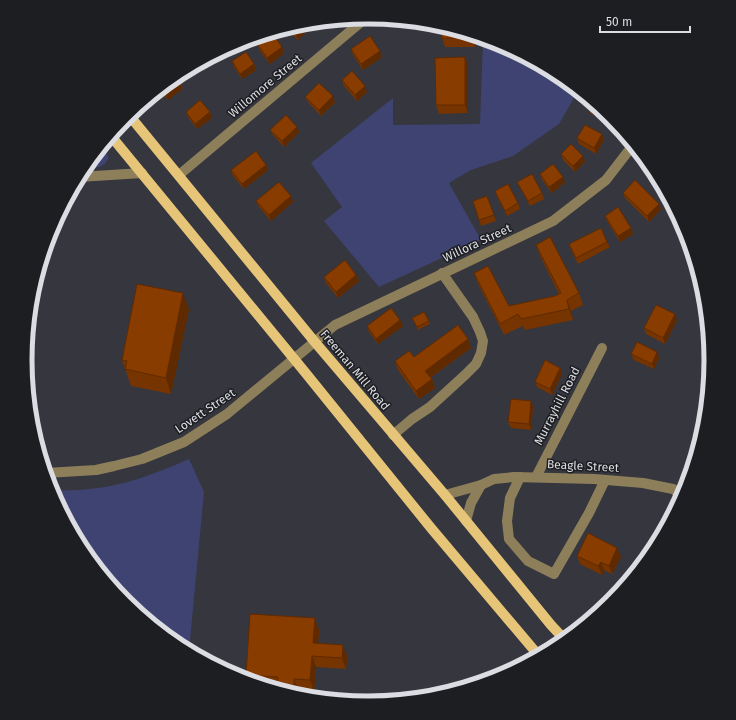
<svg xmlns="http://www.w3.org/2000/svg" width="736" height="720" font-family="'Fira Sans',sans-serif">
<style>
.green{fill:#3f4371}
.lines{fill:none;stroke-linecap:round;stroke-linejoin:round}
.minor{stroke:#8e7f5b;stroke-width:10}
.major{stroke:#e6c578;stroke-width:10}
.wall{fill:#763400}
.shaded-wall{fill:#602a00}
.building{fill:#893c00;stroke:#602a00}
.labels{text-anchor:middle;dominant-baseline:central;stroke-width:3;stroke-linejoin:round;paint-order:stroke}
.street-label{font-size:12px;fill:#dcdde2;stroke:#1d1e22}
.rim{fill:none;stroke:#dcdde2;stroke-width:5}
</style>
<rect width="100%" height="100%" fill="#35363e"/>
<g class="green">
<polygon points="483,38 499,43 559,75 578,91 559,124 513,156 471,170 449,183 481,240 379,287 324,221 342,207 311,163 393,98 393,125 480,124"/>
<polygon points="101,147 109,157 105,164 99,167 83,169"/>
<path d="M189 459 204 492 189 651 177 645 125 602 83 550 55 498V490C66 490 78 491 89 489 124 486 157 473 189 459Z"/>
</g>
<g class="lines">
<g class="minor">
<polyline points="179,175 367,17"/>
<polyline points="79,177 142,173"/>
<polyline points="393,435 412,419 430,407 465,375 476,364 481,353 483,341 480,332 473,317 442,273"/>
<polyline points="46,473 96,470 114,466 142,459 184,442 227,414 335,325 553,221 606,180 633,145"/>
<polyline points="520,477 510,498 507,521 509,539 528,561 554,574 589,513 605,480"/>
<polyline points="536,477 602,348"/>
<polyline points="445,495 481,485 494,479 514,477 594,479 643,483 673,489 682,496"/>
<polyline points="466,521 471,503 481,485"/>
</g>
<g class="major">
<polyline points="129,115 314,341 445,495 551,625 565,640"/>
<polyline points="111,136 304,371 431,528 539,656"/>
</g>
</g>
<g class="wall">
<polygon points="301,24 313,24 298,40 289,32 287,28"/>
<polygon points="442,26 474,36 475,47 445,47 442,38"/>
<polygon points="258,45 282,47 284,53 270,64 260,51"/>
<polygon points="351,49 382,57 363,70 353,55"/>
<polygon points="465,57 468,66 468,113 439,114 436,105"/>
<polygon points="232,61 254,64 256,70 242,79 234,67"/>
<polygon points="174,77 180,83 182,89 168,100 159,90"/>
<polygon points="342,80 367,92 357,101 344,86"/>
<polygon points="305,97 335,102 321,116 308,102"/>
<polygon points="588,107 611,118 617,125 617,126 590,113"/>
<polygon points="186,112 212,118 197,129 188,117"/>
<polygon points="270,130 299,132 284,147 273,135"/>
<polygon points="577,138 604,140 596,154 579,144"/>
<polygon points="561,154 585,161 575,172 563,160"/>
<polygon points="266,165 268,170 244,189 233,176 231,170"/>
<polygon points="540,174 565,182 552,193 542,180"/>
<polygon points="517,182 542,193 544,199 530,206 520,188"/>
<polygon points="495,191 518,203 520,209 507,216 497,197"/>
<polygon points="623,193 659,204 661,209 649,222 625,198"/>
<polygon points="291,196 293,202 271,221 259,207 256,201"/>
<polygon points="487,196 496,221 481,226 473,201"/>
<polygon points="605,216 633,234 620,242 607,221"/>
<polygon points="607,242 610,247 578,264 571,250 569,244"/>
<polygon points="536,245 579,293 583,305 571,311 573,320 525,330 523,326 504,335 478,284 474,273 509,306 555,296 559,294 540,256"/>
<polygon points="356,275 359,281 338,298 326,283 324,277"/>
<polygon points="189,309 171,394 131,386 122,360"/>
<polygon points="412,318 429,321 430,324 418,330"/>
<polygon points="400,320 403,326 378,344 369,332 367,326"/>
<polygon points="677,320 665,344 646,334 644,328"/>
<polygon points="471,348 430,378 435,388 419,399 398,370 395,361"/>
<polygon points="657,352 659,358 654,369 634,360 631,354"/>
<polygon points="560,368 562,374 552,395 537,387 535,382"/>
<polygon points="533,406 531,430 511,428 508,422"/>
<polygon points="577,556 621,557 612,574 604,570 602,575 580,564"/>
<polygon points="319,630 318,644 347,656 346,669 316,667 314,691 298,690 298,695 279,690 279,688 270,687 248,680 246,675"/>
</g>
<g class="shaded-wall">
<polygon points="306,23 312,23 313,24 298,40 296,35"/>
<polygon points="471,35 474,36 475,47 471,38"/>
<polygon points="282,47 284,53 270,64 267,58"/>
<polygon points="380,51 382,57 363,70 361,64"/>
<polygon points="465,57 468,66 468,113 465,105"/>
<polygon points="254,64 256,70 242,79 240,74"/>
<polygon points="180,83 182,89 168,100 166,95"/>
<polygon points="365,86 367,92 357,101 355,95"/>
<polygon points="333,96 335,102 321,116 319,110"/>
<polygon points="210,112 212,118 197,129 195,124"/>
<polygon points="297,127 299,132 284,147 282,141"/>
<polygon points="602,134 604,140 596,154 594,148"/>
<polygon points="583,156 585,161 575,172 573,166"/>
<polygon points="266,165 268,170 244,189 242,184"/>
<polygon points="563,177 565,182 552,193 549,187"/>
<polygon points="291,196 293,202 271,221 269,215"/>
<polygon points="659,204 661,209 649,222 647,216"/>
<polygon points="631,228 633,234 620,242 618,236"/>
<polygon points="356,275 359,281 338,298 336,292"/>
<polygon points="183,293 189,309 171,394 166,378"/>
<polygon points="567,300 571,311 573,320 569,309"/>
<polygon points="675,314 677,320 665,344 663,338"/>
<polygon points="400,320 403,326 378,344 376,339"/>
<polygon points="468,339 471,348 428,379 425,371"/>
<polygon points="657,352 659,358 654,369 652,364"/>
<polygon points="560,368 562,374 552,395 550,389"/>
<polygon points="432,379 435,388 419,399 416,391"/>
<polygon points="531,401 533,406 531,430 529,424"/>
<polygon points="617,548 621,557 612,574 609,566"/>
<polygon points="601,562 604,570 602,575 598,566"/>
<polygon points="315,618 319,630 317,655 313,643"/>
<polygon points="343,645 347,656 346,669 342,658"/>
<polygon points="312,656 316,667 314,691 310,680"/>
<polygon points="294,679 298,690 298,695 294,685"/>
</g>
<g class="building">
<polygon points="306,23 296,35 288,28 301,24"/>
<polygon points="442,26 471,35 471,38 442,38"/>
<polygon points="273,34 282,47 267,58 258,45"/>
<polygon points="370,36 380,51 361,64 351,49"/>
<polygon points="246,52 254,64 240,74 232,61"/>
<polygon points="465,57 465,105 436,105 435,58"/>
<polygon points="352,71 365,86 355,95 342,80"/>
<polygon points="174,77 180,83 166,95 161,88"/>
<polygon points="319,83 333,96 319,110 305,97"/>
<polygon points="200,100 210,112 195,124 186,112"/>
<polygon points="591,102 611,118 588,107"/>
<polygon points="286,115 297,127 282,141 270,130"/>
<polygon points="585,125 602,134 594,148 577,138"/>
<polygon points="571,144 583,156 573,166 561,154"/>
<polygon points="256,151 266,165 242,184 231,170"/>
<polygon points="553,164 563,177 549,187 540,174"/>
<polygon points="532,174 542,193 528,201 517,182"/>
<polygon points="635,180 659,204 647,216 623,193"/>
<polygon points="279,182 291,196 269,215 256,201"/>
<polygon points="508,184 518,203 505,211 495,191"/>
<polygon points="487,196 494,215 479,220 473,201"/>
<polygon points="618,207 631,228 618,236 605,216"/>
<polygon points="601,228 607,242 576,258 569,244"/>
<polygon points="550,237 579,293 567,300 569,309 521,319 518,314 500,324 474,273 488,266 509,306 555,296 561,293 536,245"/>
<polygon points="345,260 356,275 336,292 324,277"/>
<polygon points="137,284 183,293 166,378 125,369 127,361 122,360"/>
<polygon points="656,305 675,314 663,338 644,328"/>
<polygon points="391,308 400,320 376,339 367,326"/>
<polygon points="424,312 429,321 417,327 412,318"/>
<polygon points="458,325 468,339 425,371 432,379 416,391 395,361 409,351 414,357"/>
<polygon points="637,342 657,352 652,364 631,354"/>
<polygon points="545,360 560,368 550,389 535,382"/>
<polygon points="511,399 531,401 529,424 508,422"/>
<polygon points="588,533 617,548 609,566 601,562 598,566 577,556"/>
<polygon points="250,614 315,618 313,643 343,645 342,658 312,656 310,680 294,679 294,685 277,684 278,677 246,675"/>
</g>
<g class="labels">
<g class="street-label">
<text transform="translate(265 86) rotate(-40)">Willomore Street</text>
<text transform="translate(477 243) rotate(-25)">Willora Street</text>
<text transform="translate(355 370) rotate(50)">Freeman Mill Road</text>
<text transform="translate(557 406) rotate(-63)">Murrayhill Road</text>
<text transform="translate(205 411) rotate(-34)">Lovett Street</text>
<text transform="translate(583 466) rotate(3)">Beagle Street</text>
</g>
</g>
<path d="M0 0H736V720H0ZM32 360a336 336 0 1 1 672 0a336 336 0 1 1-672 0Z" fill="#1d1e22" fill-rule="evenodd"/>
<path class="rim" d="M32 360a336 336 0 1 1 672 0a336 336 0 1 1-672 0Z"/>
<path d="M600 26v6h90v-6" fill="none" stroke="#dcdde2" stroke-width="2"/>
<text x="606" y="26" font-size="12" fill="#dcdde2" stroke="#1d1e22" stroke-width="3" paint-order="stroke">50 m</text>
</svg>
